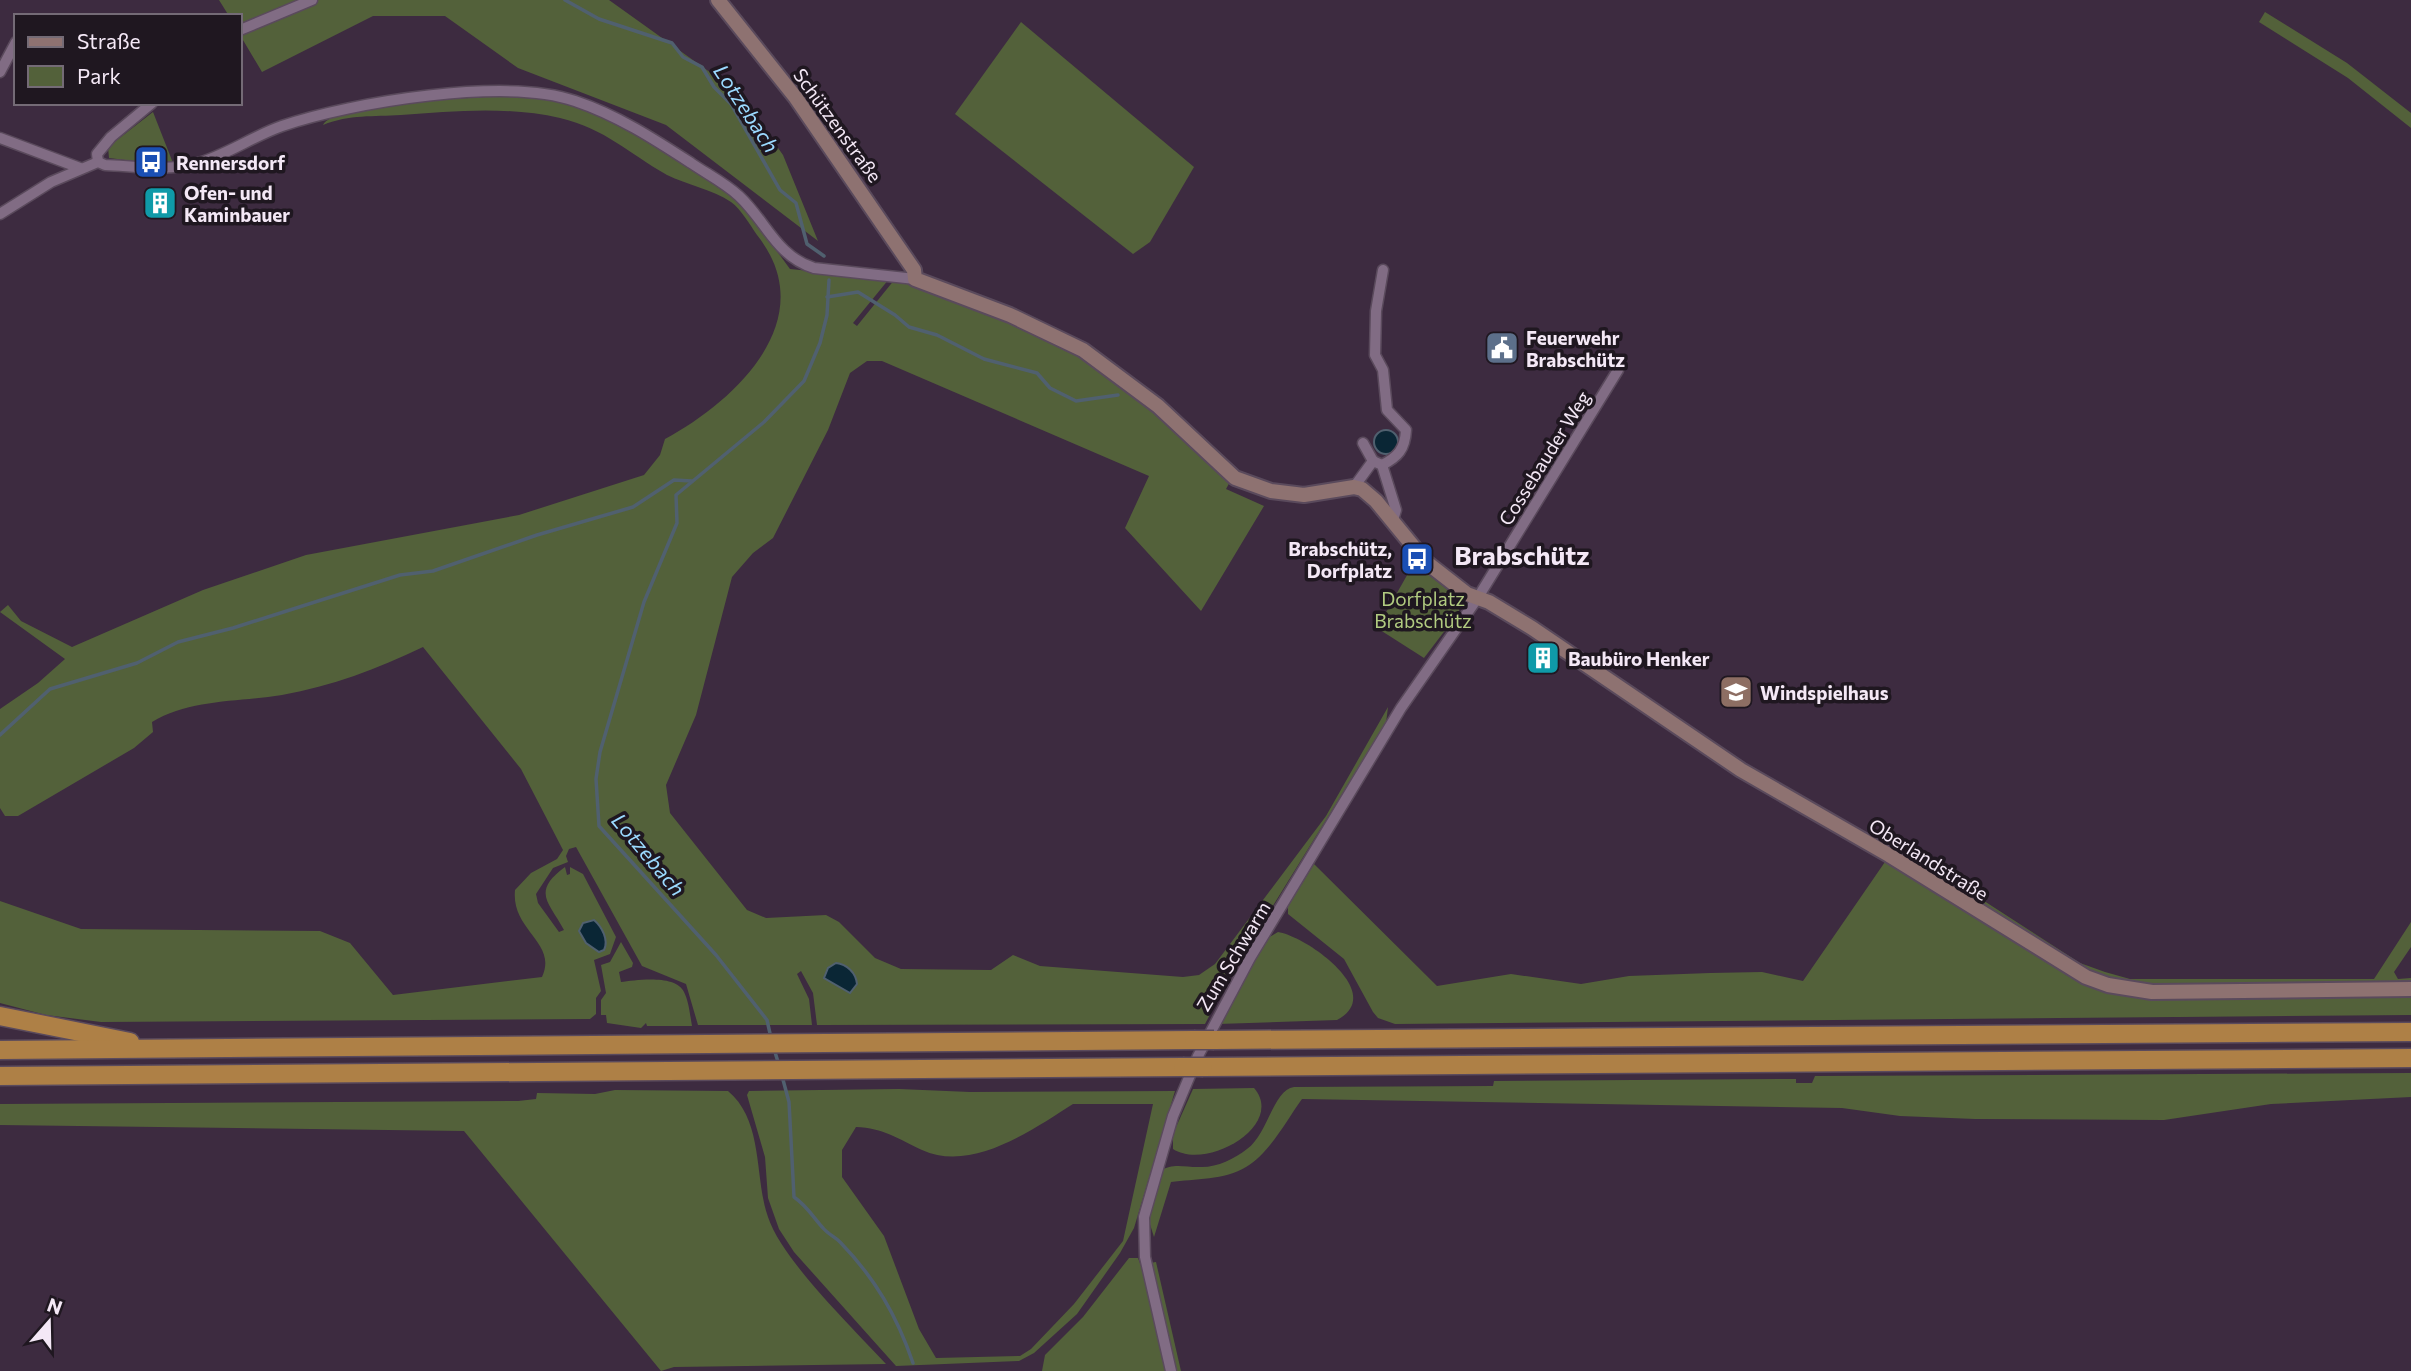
<svg xmlns="http://www.w3.org/2000/svg" width="2411" height="1371" viewBox="0 0 2411 1371" font-family="Commissioner,sans-serif">
  <rect width="100%" height="100%" fill="#3d2b40"/>
  <g fill="#53613a" fill-rule="evenodd">
    <polygon points="219,0 609,0 739,93 783,155 818,241 666,125 518,68 445,16 373,16 262,72 240,35 240,16 229,16"/>
    <polygon points="2265,12 2347,63 2411,113 2411,128 2348,78 2259,22"/>
    <polygon points="1021,22 1194,167 1150,242 1133,254 955,114"/>
    <path d="M 502,96 L 560,101 L 619,122 L 728,192 L 749,213 L 790,269 L 889,279 L 853,323 L 857,326 L 895,279 L 965,302 L 1082,354 L 1137,394 L 1231,480 L 1226,489 L 1264,506 L 1201,611 L 1125,528 L 1149,476 L 882,361 L 867,361 L 850,373 L 828,430 L 773,538 L 753,553 L 732,577 L 696,715 L 666,785 L 670,813 L 747,910 L 766,918 L 826,915 L 839,922 L 875,958 L 901,969 L 991,970 L 1013,955 L 1040,966 L 1183,977 L 1199,975 L 1215,964 L 1326,816 L 1388,707 L 1386,723 L 1235,967 L 1205,1024 L 817,1025 L 813,993 L 801,971 L 797,974 L 809,999 L 812,1025 L 698,1025 L 686,984 L 642,966 L 576,847 L 569,849 L 566,856 L 568,862 L 553,868 L 536,894 L 538,903 L 559,932 L 564,930 C 549,902 531,892 565,867 L 567,875 L 570,874 L 570,867 L 583,874 L 616,937 L 610,954 L 594,960 L 601,991 L 596,998 L 596,1014 L 590,1019 L 101,1022 L 46,1015 L 0,1003 L 0,901 L 81,929 L 320,931 L 350,943 L 393,995 L 542,977 C 558,942 511,931 515,890 L 531,873 L 557,859 L 563,850 L 521,769 L 423,647 C 377,669 332,686 282,695 C 239,702 190,699 152,722 L 153,732 L 134,748 L 18,816 L 5,816 L 0,808 L 0,709 L 38,683 L 65,659 L 0,612 L 8,605 L 21,621 L 72,647 L 203,590 L 306,555 L 519,515 L 644,475 L 660,455 L 665,439 C 737,400 823,318 757,235 C 750,225 741,209 731,202 C 712,189 687,185 667,175 C 628,153 606,129 560,118 C 508,106 453,111 401,115 C 373,117 350,114 323,125 C 334,103 472,98 502,96 Z"/>
    <polygon points="153,112 173,163 153,162 153,156 142,156 141,162 109,158 108,147"/>
    <polygon points="1414,563 1459,599 1459,612 1424,658 1377,628"/>
    <polygon points="1896,844 2080,963 2105,972 2130,979 2374,979 2411,922 2411,947 2394,972 2398,979 2411,978 2411,984 2146,987 2101,978 1891,852"/>
    <polygon points="1887,859 2083,983 2411,994 2411,1015 1395,1024 1378,1018 1373,1012 1344,959 1288,914 1288,906 1314,864 1437,986 1511,974 1581,984 1629,976 1710,973 1762,972 1803,981"/>
    <path d="M 1278,932 C 1308,937 1387,994 1337,1020 L 1218,1024 L 1268,938 Z"/>
    <path d="M 621,942 L 633,963 L 632,967 L 619,972 L 621,982 C 636,980 676,974 684,992 C 689,1002 690,1015 692,1026 L 647,1026 L 646,1023 L 641,1028 L 607,1023 L 606,1015 L 601,1015 L 601,1000 L 606,993 L 601,965 L 610,962 Z"/>
    <path d="M 2411,1073 L 2411,1097 L 2271,1104 L 2164,1120 L 1975,1119 L 1900,1116 L 1842,1108 L 1302,1099 C 1286,1121 1269,1154 1246,1167 C 1225,1180 1194,1179 1171,1182 L 1154,1237 L 1148,1218 L 1160,1171 C 1174,1162 1186,1168 1202,1167 C 1218,1167 1234,1159 1247,1149 C 1268,1134 1273,1090 1294,1087 L 1493,1086 L 1494,1081 L 1796,1079 L 1796,1083 L 1812,1083 L 1815,1076 Z"/>
    <path d="M 1254,1088 C 1286,1125 1207,1171 1173,1149 L 1173,1134 L 1193,1089 Z"/>
    <path d="M 899,1089 L 970,1092 L 1175,1091 L 1134,1228 L 1120,1253 L 1077,1314 L 1034,1353 L 1019,1361 L 896,1366 L 794,1252 L 779,1229 L 768,1198 L 765,1157 L 747,1095 L 749,1091 ZM 1073,1104 L 1153,1104 L 1123,1241 L 1074,1304 L 1031,1349 L 1020,1356 L 936,1358 L 919,1329 L 884,1236 L 842,1177 L 842,1150 L 856,1127 C 883,1128 899,1139 922,1150 C 972,1173 1032,1130 1073,1104 Z"/>
    <path d="M 615,1090 L 728,1091 C 764,1121 754,1177 768,1217 C 782,1260 853,1328 886,1364 L 674,1367 L 661,1371 L 464,1131 L 0,1125 L 0,1104 L 518,1101 L 536,1099 L 537,1093 L 595,1094 Z"/>
    <polygon points="1129,1258 1138,1258 1141,1266 1167,1371 1042,1371 1045,1355 1083,1317"/>
    <polygon points="1156,1262 1181,1371 1176,1371 1150,1263"/>
  </g>
  <g fill="#0a2635" stroke="#50606f" stroke-width="2">
    <circle cx="1386" cy="442" r="12"/>
    <path d="M 594,920 C 602,927 609,940 604,950 L 599,952 L 586,943 L 579,931 L 583,923 Z"/>
    <path d="M 836,963 C 847,964 856,973 857,984 L 850,993 L 824,978 L 828,968 Z"/>
  </g>
  <g fill="none" stroke-linecap="round" stroke-linejoin="round">
    <g stroke="#50606f" stroke-width="3.5">
      <polyline points="565,0 599,19 672,43 683,57 702,67 714,87 731,104 780,190 796,203 807,244 824,256"/>
      <polyline points="827,297 858,292 895,315 909,327 937,335 984,359 1037,373 1050,388 1076,401 1118,395"/>
      <polyline points="0,735 50,689 137,663 178,642 233,628 400,575 433,571 537,535 633,507 674,480 692,481"/>
      <polyline points="771,1038 767,1020 716,955 599,826 596,779 600,752 644,602 677,523 676,495 764,422 804,381 820,343 827,315 829,280"/>
      <polyline points="774,1049 779,1065"/>
      <path d="M 782,1076 L 789,1102 L 794,1197 C 807,1206 813,1217 823,1228 C 828,1234 835,1237 840,1242 C 875,1278 897,1316 913,1363"/>
    </g>
    <defs>
      <g id="street">
        <polyline points="240,30 312,0"/>
        <polyline points="0,72 16,42"/>
        <polyline points="0,138 80,168"/>
        <polyline points="98,162 97,154 111,137 152,103"/>
        <path d="M 0,214 L 51,182 L 98,162 L 105,165 C 134,166 167,171 195,164 C 225,156 253,136 282,126 C 352,102 506,77 575,101 C 617,115 654,139 691,163 C 707,174 725,183 739,196 C 766,221 776,256 814,268 L 915,279"/>
        <polyline points="1363,443 1373,461"/>
        <path d="M 1382,465 C 1398,457 1405,449 1406,430 L 1387,410 L 1383,370 L 1375,355 L 1376,311 L 1383,270"/>
        <polyline points="1354,487 1373,461 1382,465 1396,510 1393,520"/>
        <polyline points="1171,1371 1145,1257 1144,1217 1173,1116 1198,1056 1250,958 1401,708 1477,599 1618,370"/>
      </g>
      <polyline id="secondary" points="718,0 796,98 914,270 915,279 1010,315 1083,350 1158,406 1235,478 1271,491 1304,495 1354,487 1362,489 1376,501 1426,562 1467,594 1489,602 1532,628 1741,770 1889,855 2086,977 2108,985 2152,992 2411,989"/>
      <g id="highway">
        <polyline points="0,1016 130,1042"/>
        <polyline points="1214,1040 2411,1032"/>
        <polyline points="0,1050 1194,1040"/>
        <polyline points="1203,1067 2411,1058"/>
        <polyline points="0,1076 1183,1067"/>
      </g>
    </defs>
    <use href="#street" stroke="#5a4a5c" stroke-width="13"/>
    <use href="#secondary" stroke="#5a4a5c" stroke-width="18"/>
    <use href="#highway" stroke="#5a4a5c" stroke-width="21"/>
    <use href="#street" stroke="#816c84" stroke-width="10"/>
    <use href="#secondary" stroke="#8e7271" stroke-width="14"/>
    <use href="#highway" stroke="#ae8046" stroke-width="18"/>
    <defs>
      <g id="highway-bridge">
        <polyline points="1194,1040 1214,1040"/>
        <polyline points="1183,1067 1203,1067"/>
      </g>
    </defs>
    <use href="#highway-bridge" stroke="#5a4a5c" stroke-width="21" stroke-linecap="butt"/>
    <use href="#highway-bridge" stroke="#ae8046" stroke-width="18"/>
  </g>
  <defs>
    <symbol id="bus-square" viewBox="-11 -11 22 22"><rect x="-9" y="-9" width="18" height="18" rx="4" fill="#1a4fb4" stroke="#1f1720"/><path d="M-5-6H5V4H4V6H2V4H-2V6H-4V4H-5ZM-3.5-4V0h7V-4ZM-3.5 1.2v1.5H-2V1.2ZM2 1.2v1.5H3.5V1.2Z" fill="#fff"/></symbol>
    <symbol id="building-square" viewBox="-11 -11 22 22"><rect x="-9" y="-9" width="18" height="18" rx="4" fill="#0f9aa8" stroke="#1f1720"/><path d="M-4-6H4V6H1V3H-1V6H-4ZM-2.5-4.3h1.7v1.8h-1.7ZM.8-4.3h1.7v1.8H.8ZM-2.5-1h1.7V.8h-1.7ZM.8-1h1.7V.8H.8Z" fill="#fff"/></symbol>
    <symbol id="civic-square" viewBox="-11 -11 22 22"><rect x="-9" y="-9" width="18" height="18" rx="4" fill="#5c6f8a" stroke="#1f1720"/><path d="M-.6-6.5H3V-4.5H.6V-3L4-1V1h2V6H-6V1h2V-1L-.6-3ZM-1.2 2.5V6h2.4V2.5Z" fill="#fff"/></symbol>
    <symbol id="school-square" viewBox="-11 -11 22 22"><rect x="-9" y="-9" width="18" height="18" rx="4" fill="#8d6e63" stroke="#1f1720"/><path d="M0-5L7-2L0 1L-7-2ZM-4 1L0 2.5L4 1V4Q0 6-4 4Z" fill="#fff"/></symbol>
  </defs>
  <g fill-rule="evenodd">
    <use href="#bus-square" x="132" y="143" width="38" height="38"/>
    <use href="#building-square" x="141" y="184" width="38" height="38"/>
    <use href="#civic-square" x="1483" y="329" width="38" height="38"/>
    <use href="#bus-square" x="1398" y="540" width="38" height="38"/>
    <use href="#building-square" x="1524" y="639" width="38" height="38"/>
    <use href="#school-square" x="1717" y="673" width="38" height="38"/>
  </g>
  <g text-anchor="middle" dominant-baseline="central" stroke-width="7" stroke-linejoin="round" paint-order="stroke">
    <g font-size="19" fill="#f4e8f6" stroke="#1f1720">
      <text transform="translate(838 125) rotate(54)">Schützenstraße</text>
      <text transform="translate(1544 458) rotate(-58)">Cossebauder Weg</text>
      <text transform="translate(1929 859) rotate(32)">Oberlandstraße</text>
      <text transform="translate(1233 956) rotate(-59)">Zum Schwarm</text>
    </g>
    <g font-size="19" font-weight="bold" fill="#f4e8f6" stroke="#1f1720" text-anchor="start">
      <text x="176" y="162">Rennersdorf</text>
      <text x="184" y="192">Ofen- und<tspan x="184" dy="22">Kaminbauer</tspan></text>
      <text x="1526" y="337">Feuerwehr<tspan x="1526" dy="22">Brabschütz</tspan></text>
      <text x="1392" y="548" text-anchor="end">Brabschütz,<tspan x="1392" dy="22">Dorfplatz</tspan></text>
      <text x="1568" y="658">Baubüro Henker</text>
      <text x="1760" y="692">Windspielhaus</text>
    </g>
    <g font-size="19" fill="#b1cb80" stroke="#1f1720">
      <text x="1423" y="598">Dorfplatz<tspan x="1423" dy="22">Brabschütz</tspan></text>
    </g>
    <g font-size="21" font-style="italic" fill="#9bdaff" stroke="#1f1720">
      <text transform="translate(747 108) rotate(57)">Lotzebach</text>
      <text transform="translate(649 854) rotate(50)">Lotzebach</text>
    </g>
    <g font-size="26" font-weight="bold" fill="#f4e8f6" stroke="#1f1720">
      <text x="1522" y="554">Brabschütz</text>
    </g>
  </g>
  <rect x="14" y="14" width="228" height="91" fill="#1f1720" stroke="#746b76" stroke-width="2"/>
  <rect x="28" y="37" width="35" height="10" fill="#8e7271" stroke="#746b76" stroke-width="2"/>
  <text x="77" y="49" font-size="21" fill="#f4e8f6">Straße</text>
  <rect x="28" y="66" width="35" height="21" fill="#53613a" stroke="#746b76" stroke-width="2"/>
  <text x="77" y="84" font-size="21" fill="#f4e8f6">Park</text>
  <g transform="translate(49 1322) rotate(20)" stroke="#1f1720" stroke-width="5" paint-order="stroke">
  <path d="M0-5L12 26L0 18L-12 26Z" fill="#f4e8f6"/>
  <text y="-10" font-size="19" font-weight="bold" text-anchor="middle" fill="#f4e8f6">N</text>
  </g>
</svg>
